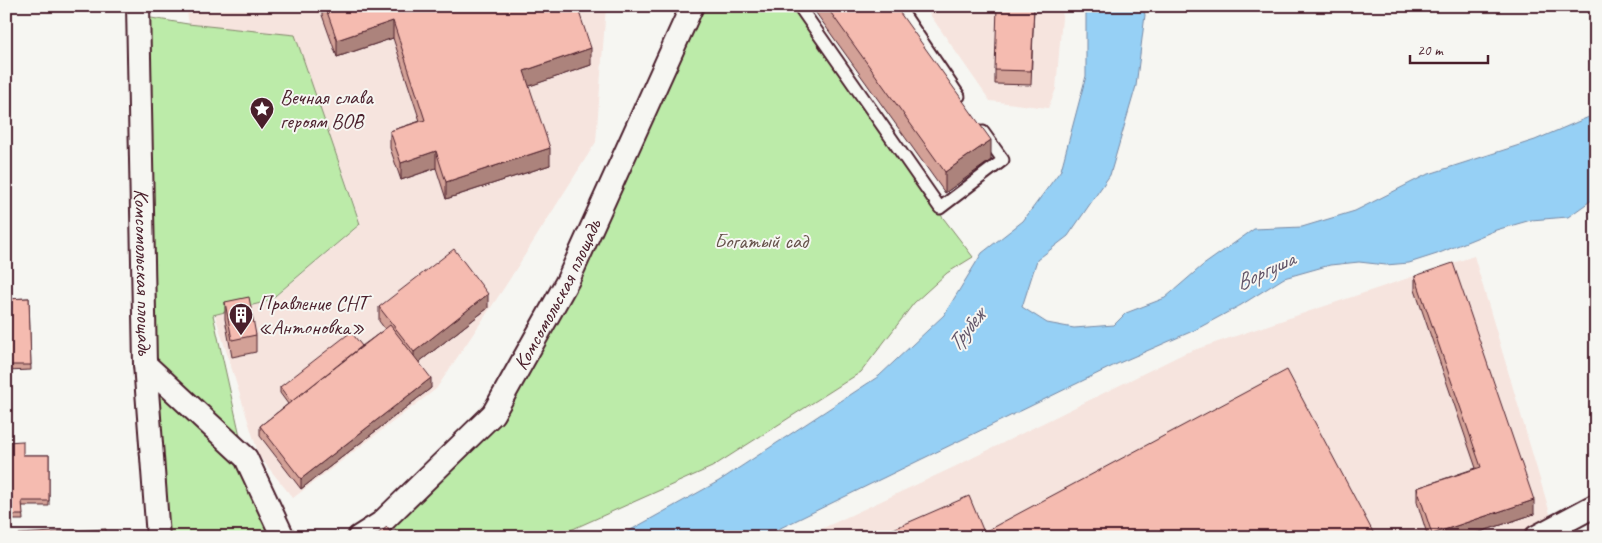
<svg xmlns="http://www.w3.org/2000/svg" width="1602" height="543" viewBox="0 0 1602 543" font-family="Caveat,sans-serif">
  <rect width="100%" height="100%" fill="#f6f6f2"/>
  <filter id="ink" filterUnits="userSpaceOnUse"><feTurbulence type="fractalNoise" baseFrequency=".02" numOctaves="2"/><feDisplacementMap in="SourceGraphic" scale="10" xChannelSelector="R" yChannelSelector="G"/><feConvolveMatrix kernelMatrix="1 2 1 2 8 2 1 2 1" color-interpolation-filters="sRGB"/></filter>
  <g filter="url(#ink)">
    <g fill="#f6e4de">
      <polygon points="186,6 606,6 596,142 504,288 436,389 293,498 259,456 215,315 269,302 361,224 295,35 189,24"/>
      <polygon points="924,6 1063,6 1056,89 1048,108 990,101"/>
      <polygon points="1474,256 1557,537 804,537 954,467 1185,353"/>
    </g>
    <g fill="#bceba9" stroke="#83856a">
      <polygon points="693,6 799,6 934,206 973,257 947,273 914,303 861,372 712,467 555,537 401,537 393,526 493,414"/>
      <polygon points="139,16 188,24 295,35 360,224 269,301 213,315 245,458 283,537 158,537"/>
    </g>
    <polygon fill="#96d0f5" stroke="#7889a4" points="1086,6 1143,6 1145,15 1136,86 1110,175 1068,236 1037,260 1022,307 1047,323 1074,328 1114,325 1126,313 1165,298 1202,266 1254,229 1302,227 1355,211 1426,175 1535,140 1596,114 1596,197 1568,217 1531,220 1496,230 1437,254 1409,263 1386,265 1359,262 1330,265 1284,278 1241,305 1195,330 1119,363 762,537 618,537 719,481 879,376 944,315 982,253 1023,221 1061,170 1086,76"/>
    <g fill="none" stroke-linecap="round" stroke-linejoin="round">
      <defs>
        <g id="lane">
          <polyline points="799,6 940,208 1003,160 983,132"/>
          <polyline points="898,6 959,96"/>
        </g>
        <g id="street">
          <path id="s1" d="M 138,6 L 145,364 L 158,537"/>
          <polyline points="145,364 246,458 283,537"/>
          <path id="s2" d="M 359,537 L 381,523 L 493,414 L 568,280 L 692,6"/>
          <polyline points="1536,537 1596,505"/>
        </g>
      </defs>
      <use href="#lane" stroke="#4a1f2b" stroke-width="15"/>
      <use href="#street" stroke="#4a1f2b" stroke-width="26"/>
      <use href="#lane" stroke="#f6f6f2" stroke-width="11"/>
      <use href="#street" stroke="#f6f6f2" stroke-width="22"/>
    </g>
    <g fill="#d3a197" stroke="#4a1f2b">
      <polygon points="322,6 577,6 591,65 529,86 550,165 446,199 436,168 401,180 390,148 390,131 420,121 393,38 337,57 322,15"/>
      <polygon points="811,6 895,6 991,160 945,193"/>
      <polygon points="1034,6 1031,85 995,84 995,70"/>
      <polygon points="1415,276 1534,514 1465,537 1428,537 1417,502 1417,488 1476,468 1415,290"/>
      <polygon points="29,298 31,370 6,371 6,299"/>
      <polygon points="225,302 256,335 256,352 232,357 225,319"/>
      <polygon points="379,307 488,308 419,362 431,388 301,489 260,436 260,426 288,404 280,393 280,387 362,346 385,329 379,321"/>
      <polygon points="6,442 23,455 49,455 49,506 22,506 23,520 6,520"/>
    </g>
    <g fill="#ac837b" stroke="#4a1f2b">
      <polygon points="393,21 393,38 337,57 337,40"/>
      <polygon points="591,48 591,65 524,88 524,71"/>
      <polygon points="991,140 991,160 945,193 945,172"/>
      <polygon points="550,148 550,165 446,199 446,182"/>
      <polygon points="436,151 436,168 401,180 401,163"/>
      <polygon points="488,294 488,308 414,366 414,352"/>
      <polygon points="431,378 431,388 301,489 301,479"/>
      <polygon points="1534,500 1534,514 1465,537 1432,537 1432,534"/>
    </g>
    <g fill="#f5bbb0" stroke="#4a1f2b">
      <polygon points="325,6 577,6 591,48 524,71 550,148 446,182 436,151 401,163 390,131 425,120 393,21 337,40"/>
      <polygon points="826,6 895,6 991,140 945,172"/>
      <polygon points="997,6 1034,6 1031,71 995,70"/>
      <polygon points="454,249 488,294 414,352 379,307"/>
      <polygon points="1453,263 1534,500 1432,534 1417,488 1481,467 1415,276"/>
      <polygon points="249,297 256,335 232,340 225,302"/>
      <polygon points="29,298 31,365 6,365 6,299"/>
      <polygon points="390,325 431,378 301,479 260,426"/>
      <polygon points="351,332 362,346 291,402 280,387"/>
      <polygon points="1287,370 1374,534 1370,537 989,537 986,531"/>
      <polygon points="23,441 23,455 49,455 49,501 22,501 23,515 6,515 6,442"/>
      <polygon points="969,496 986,537 875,537"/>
      <polygon points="387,527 393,537 373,537"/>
      <polygon points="106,529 106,537 19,537 19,534"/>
    </g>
  </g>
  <defs>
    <symbol id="sight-pin" viewBox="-11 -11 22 30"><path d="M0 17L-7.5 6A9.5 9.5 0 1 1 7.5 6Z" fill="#4a1f2b" stroke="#f6f6f2"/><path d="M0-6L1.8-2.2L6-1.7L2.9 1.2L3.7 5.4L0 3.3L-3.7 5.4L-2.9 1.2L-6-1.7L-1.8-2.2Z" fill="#fff"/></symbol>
    <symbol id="building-pin" viewBox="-11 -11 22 30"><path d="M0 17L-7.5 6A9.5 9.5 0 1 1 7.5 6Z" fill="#4a1f2b" stroke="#f6f6f2"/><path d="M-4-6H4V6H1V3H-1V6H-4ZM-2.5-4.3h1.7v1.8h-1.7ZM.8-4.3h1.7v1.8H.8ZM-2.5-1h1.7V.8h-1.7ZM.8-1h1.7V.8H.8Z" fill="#fff"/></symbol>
  </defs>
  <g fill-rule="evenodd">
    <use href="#sight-pin" x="248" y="95" width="28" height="38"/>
    <use href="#building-pin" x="227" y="301" width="28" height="38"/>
  </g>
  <g text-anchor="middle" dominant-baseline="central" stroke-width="4" stroke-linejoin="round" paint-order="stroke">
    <g font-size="21" fill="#4a1f2b" stroke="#f6f6f2" text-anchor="start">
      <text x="280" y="97">Вечная слава<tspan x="280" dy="24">героям ВОВ</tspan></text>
      <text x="258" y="303">Правление СНТ<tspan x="258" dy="24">«Антоновка»</tspan></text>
    </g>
    <g font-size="21" fill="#66524a" stroke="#f6f6f2">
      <text x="761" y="241">Богатый сад</text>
    </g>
    <g font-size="21" fill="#4a1f2b" stroke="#f6f6f2">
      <text stroke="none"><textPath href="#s1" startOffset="266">Комсомольская площадь</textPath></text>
      <text stroke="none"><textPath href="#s2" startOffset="318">Комсомольская площадь</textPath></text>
    </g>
    <g font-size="22" font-style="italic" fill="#615468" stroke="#f6f6f2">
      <text transform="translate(1265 271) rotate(-25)">Воргуша</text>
      <text transform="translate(966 330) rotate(-52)">Трубеж</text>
    </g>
  </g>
  <rect width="1602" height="543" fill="none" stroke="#f6f6f2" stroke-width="25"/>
  <rect x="12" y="12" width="1577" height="518" fill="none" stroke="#4a1f2b" stroke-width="2" filter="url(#ink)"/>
  <path d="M1410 55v8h78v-8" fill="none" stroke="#4a1f2b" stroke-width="2.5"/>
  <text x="1417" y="55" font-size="15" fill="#4a1f2b" stroke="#f6f6f2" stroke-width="4" paint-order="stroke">20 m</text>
</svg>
